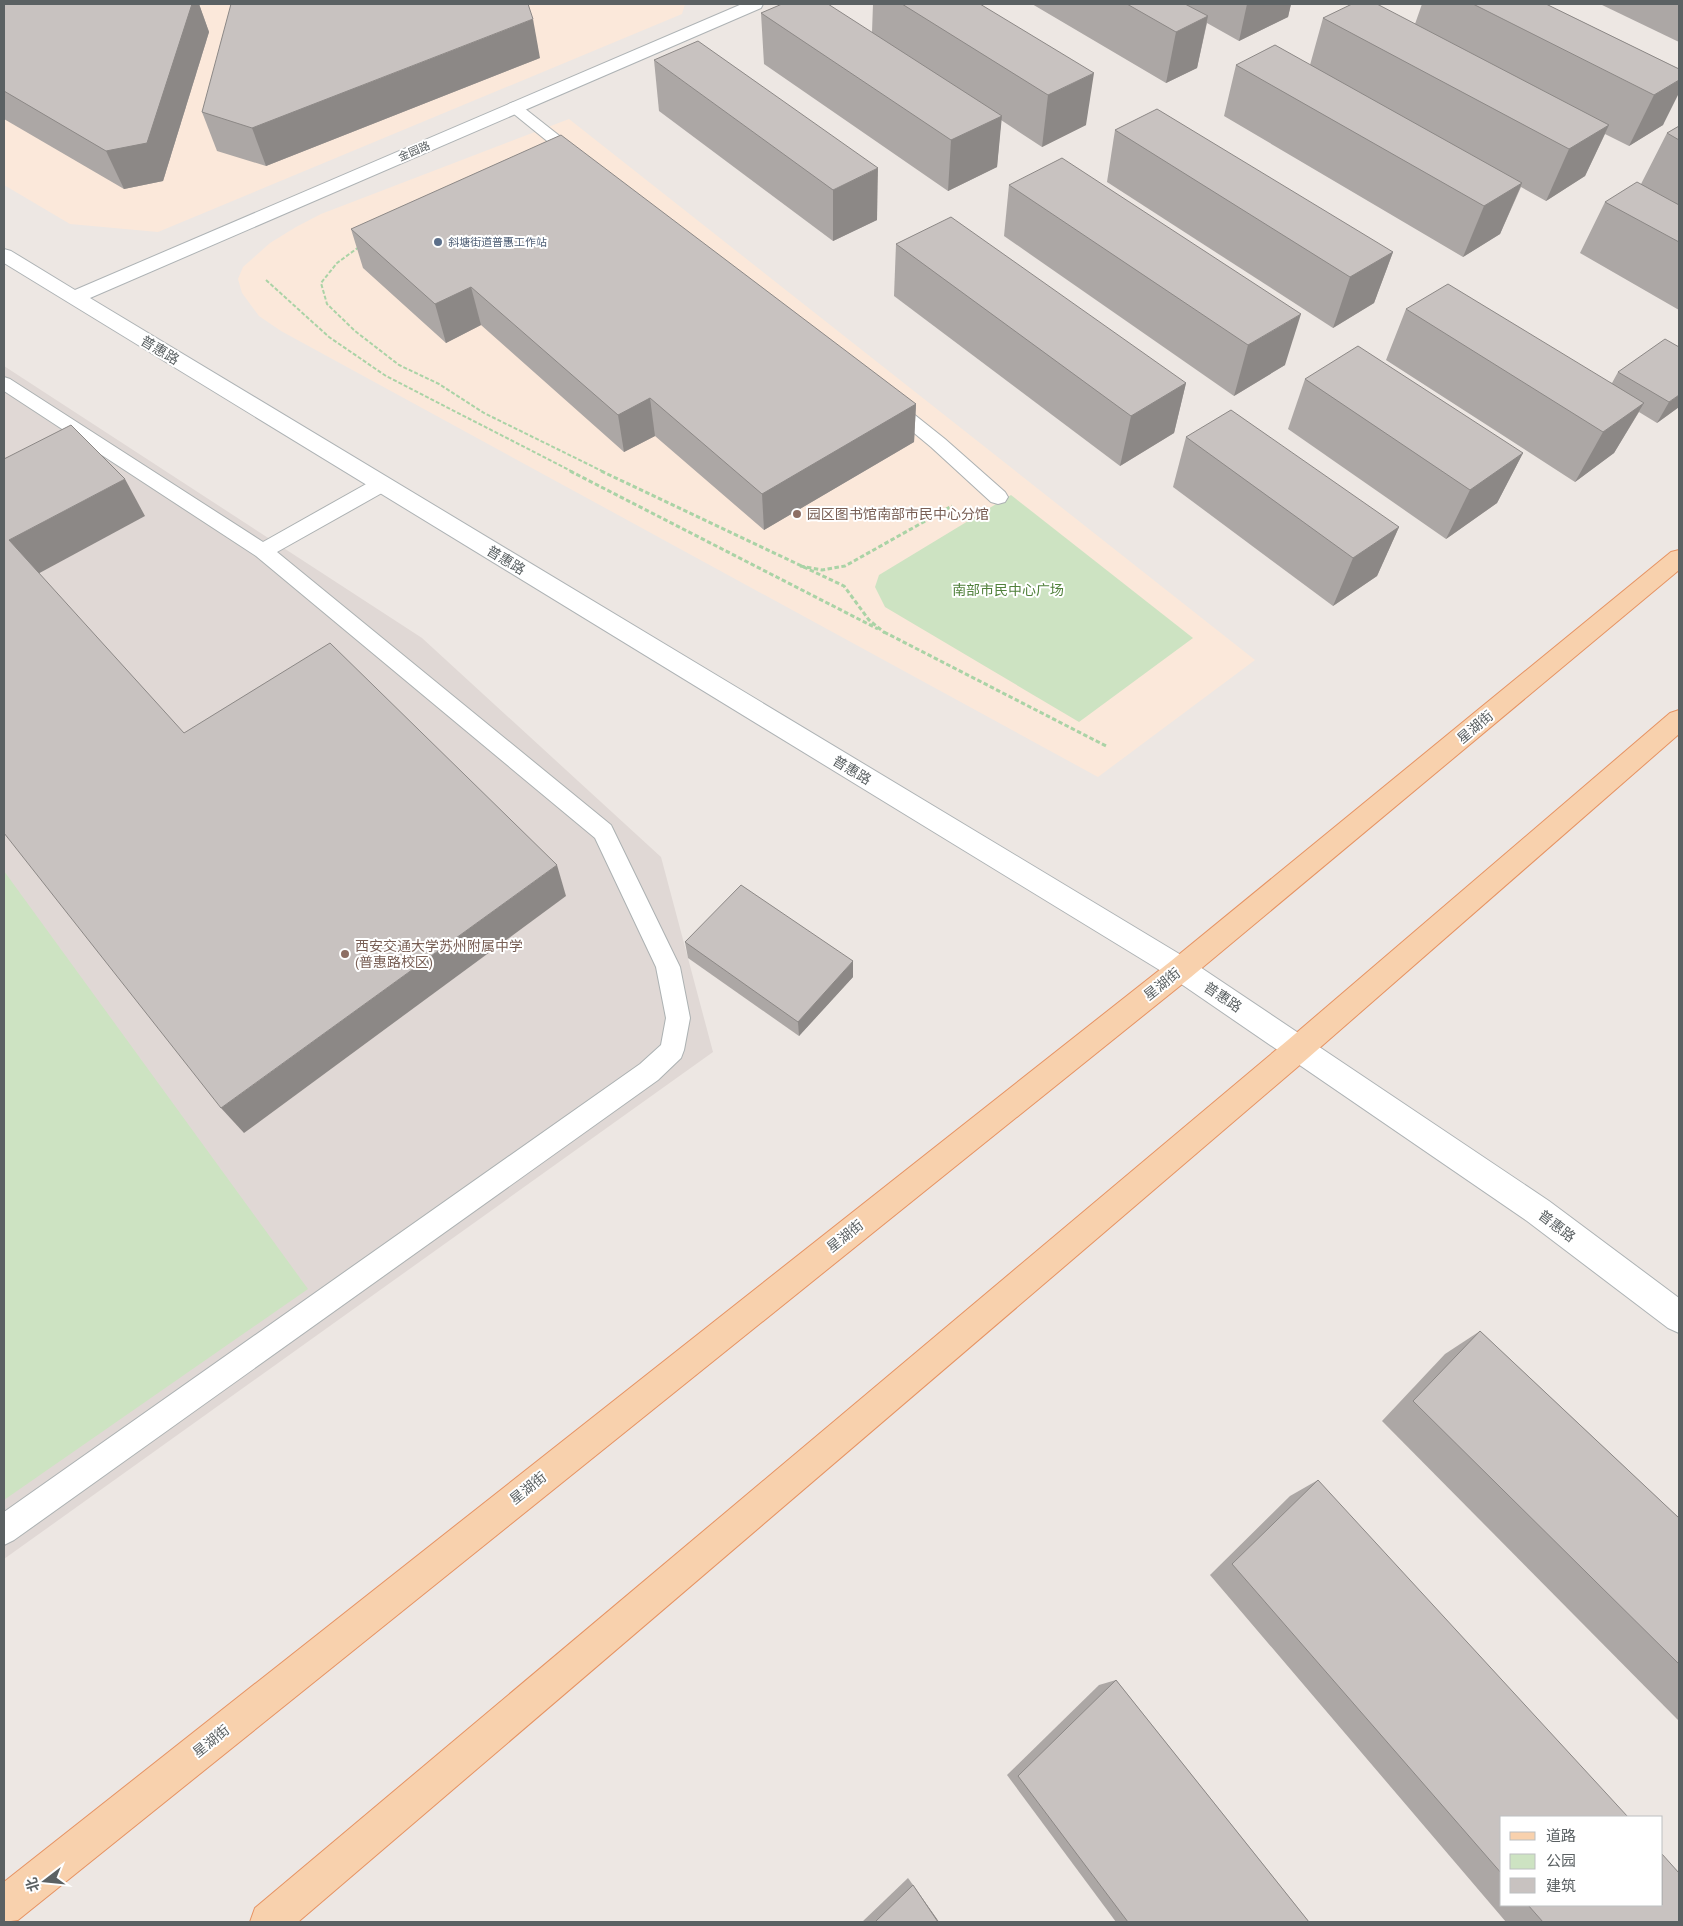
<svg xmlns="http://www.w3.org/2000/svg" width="1683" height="1926" viewBox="0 0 1683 1926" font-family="'PT Sans','Noto Sans SC',sans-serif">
  <rect width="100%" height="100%" fill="#ede7e3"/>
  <g fill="#fbe8da">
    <polygon points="4,4 685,4 682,14 158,232 70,224 4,185"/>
    <polygon points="569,119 1255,660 1098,777 281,331 259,316 242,293 238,279 243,267 270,243 296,227 321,214"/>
  </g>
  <polygon fill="#e0d8d5" points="4,366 422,638 661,857 713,1052 4,1559"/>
  <g fill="#cde3c2">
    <polygon points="1011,495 1193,638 1079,722 885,607 875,587 879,575"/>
    <polygon points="4,871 308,1289 4,1500"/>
  </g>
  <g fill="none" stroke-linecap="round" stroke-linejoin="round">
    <defs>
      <g id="lane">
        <polygon points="514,102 519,104 585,156 587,159 585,162 573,162 509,110 506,107 509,104"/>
        <polygon points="4,377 10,379 263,542 375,479 382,477 389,479 392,484 389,489 277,552 611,825 680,967 690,1018 684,1050 681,1058 658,1080 14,1540 4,1545 4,1512 640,1064 661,1045 666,1018 656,967 595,838 256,556 4,391"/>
        <polygon points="890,398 896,400 945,439 1005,492 1008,497 1005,502 998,504 991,502 931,447 884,408 881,404 884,400"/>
      </g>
      <polygon id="secondary" points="742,4 763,4 761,8 90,298 1191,961 1549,1201 1679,1298 1679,1333 1668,1328 1527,1221 1171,977 4,263 4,249 11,251 75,290"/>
      <g id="primary">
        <polygon points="1679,550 1679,570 1191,977 18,1920 4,1922 4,1882 1171,961 1671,552"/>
        <polygon points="1679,710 1679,734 1308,1058 298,1922 250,1922 255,1908 1288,1040 1670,713"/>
      </g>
    </defs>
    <use href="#lane" stroke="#acb1b2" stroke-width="2"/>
    <use href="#secondary" stroke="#aeb3b5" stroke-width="2"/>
    <use href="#primary" stroke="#e69363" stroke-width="2"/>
    <g stroke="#aad3a6" stroke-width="2" stroke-dasharray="4 2" stroke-linecap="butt">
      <polyline points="359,247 337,263 321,283 327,304 355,331 399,365 439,384 484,413 604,472"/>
      <polyline points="266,280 329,337 386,376 573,472"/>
    </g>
    <g stroke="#aad3a6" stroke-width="3" stroke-dasharray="4.5 2.5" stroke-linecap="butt">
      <polyline points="570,471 878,629"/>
      <polyline points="601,471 844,586 869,620 885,633"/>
      <polyline points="800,566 822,570 845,566 952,506"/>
      <polyline points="884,632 1108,747"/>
    </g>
    <use href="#lane" fill="#fff" fill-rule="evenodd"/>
    <use href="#secondary" fill="#fff" fill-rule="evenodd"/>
    <use href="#primary" fill="#f8d1ad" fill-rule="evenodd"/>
  </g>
  <g fill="#aca7a5">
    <polygon points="4,4 199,4 209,32 163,181 124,189 4,119"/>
    <polygon points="873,4 980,4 1086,125 1042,147 1001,120 997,167 948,191 764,64 761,13 872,32"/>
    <polygon points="1032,4 1291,4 1288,17 1239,41 1207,23 1197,68 1166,83"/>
    <polygon points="1422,4 1546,4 1679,69 1663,125 1629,146 1605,134 1585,176 1546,201 1521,187 1500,234 1463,257 1224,116 1236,65 1310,65 1323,18 1415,24"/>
    <polygon points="1600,4 1679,4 1679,42"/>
    <polygon points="540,58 266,166 217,151 202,112"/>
    <polygon points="654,60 877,220 833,241 659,111"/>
    <polygon points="1679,126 1679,310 1580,253 1605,202 1641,184 1667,133"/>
    <polygon points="1115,130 1393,252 1374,303 1333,328 1107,182"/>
    <polygon points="1009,185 1285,365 1234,396 1004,236"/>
    <polygon points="351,229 916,404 914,442 764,530 655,436 624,452 481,325 446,343 363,268"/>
    <polygon points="896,244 1186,383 1174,433 1120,466 894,296"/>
    <polygon points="1406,309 1612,383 1618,372 1679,407 1657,423 1639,412 1614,453 1575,482 1386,360"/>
    <polygon points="1305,379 1523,453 1497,503 1446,539 1288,429"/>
    <polygon points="1186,437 1399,527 1377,576 1333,606 1173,487"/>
    <polygon points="685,942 853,977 799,1036 688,958"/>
    <polygon points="1480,1331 1679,1518 1679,1721 1382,1421 1445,1354"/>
    <polygon points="1318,1480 1502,1817 1502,1905 1662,1905 1679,1922 1506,1922 1210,1575 1290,1496"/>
    <polygon points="1116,1680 1309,1922 1116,1922 1007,1775 1099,1685"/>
    <polygon points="908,1878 939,1922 862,1922"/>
  </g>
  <g fill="#8c8886">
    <polygon points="192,4 199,4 209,32 163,181 124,189 106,151"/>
    <polygon points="1247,4 1291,4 1288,17 1239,41"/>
    <polygon points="1208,16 1197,68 1166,83 1176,32"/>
    <polygon points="533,19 540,58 266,166 252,128"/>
    <polygon points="1094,73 1086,125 1042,147 1048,95"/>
    <polygon points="1679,80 1679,93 1663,125 1629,146 1654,95"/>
    <polygon points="1002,116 997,167 948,191 951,140"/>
    <polygon points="1609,125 1585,176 1546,201 1569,149"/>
    <polygon points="878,168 877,220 833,241 833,190"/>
    <polygon points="1522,183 1500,234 1463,257 1484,206"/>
    <polygon points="1393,252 1374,303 1333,328 1350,277"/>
    <polygon points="471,287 481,325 446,343 435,304"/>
    <polygon points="1301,314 1285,365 1234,396 1248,345"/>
    <polygon points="1186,383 1174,433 1120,466 1131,416"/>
    <polygon points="1679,395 1679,407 1657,423 1669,402"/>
    <polygon points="650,398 655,436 624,452 618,415"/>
    <polygon points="1644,403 1614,453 1575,482 1603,432"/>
    <polygon points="916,404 914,442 764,530 762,494"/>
    <polygon points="1523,453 1497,503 1446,539 1470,490"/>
    <polygon points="125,479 145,516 34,576 9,540"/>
    <polygon points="1399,527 1377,576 1333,606 1353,558"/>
    <polygon points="557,865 566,896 244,1133 221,1108"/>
    <polygon points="853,961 853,977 799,1036 798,1022"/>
    <polygon points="908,1878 939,1922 938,1922"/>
  </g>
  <g fill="#c8c2c0" stroke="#8c8886">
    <polygon points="4,4 192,4 147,143 106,151 4,91"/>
    <polygon points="231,4 528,4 533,19 252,128 202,112"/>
    <polygon points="782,4 828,4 1002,116 951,140 761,13"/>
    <polygon points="902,4 980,4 1094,73 1048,95"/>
    <polygon points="1127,4 1185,4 1208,16 1176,32"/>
    <polygon points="1352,4 1377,4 1609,125 1569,149 1323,18"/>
    <polygon points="1473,4 1546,4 1679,69 1679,80 1654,95"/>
    <polygon points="698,41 878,168 833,190 654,60"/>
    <polygon points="1275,45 1522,183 1484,206 1236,65"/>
    <polygon points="1157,109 1393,252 1350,277 1115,130"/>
    <polygon points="1679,126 1679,140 1667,133"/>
    <polygon points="561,135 916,404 762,494 650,398 618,415 471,287 435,304 351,229"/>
    <polygon points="1062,158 1301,314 1248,345 1009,185"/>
    <polygon points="1637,182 1679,205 1679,242 1605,202"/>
    <polygon points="951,217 1186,383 1131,416 896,244"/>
    <polygon points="1448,284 1644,403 1603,432 1406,309"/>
    <polygon points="1665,339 1679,347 1679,395 1669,402 1618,372"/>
    <polygon points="1358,346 1523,453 1470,490 1305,379"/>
    <polygon points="1231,410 1399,527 1353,558 1186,437"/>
    <polygon points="71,425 125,479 9,540 184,733 330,643 557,865 221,1108 4,833 4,459"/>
    <polygon points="741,885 853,961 798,1022 685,942"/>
    <polygon points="1480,1331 1679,1518 1679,1664 1413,1401"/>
    <polygon points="1318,1480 1628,1817 1502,1817 1502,1874 1232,1564"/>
    <polygon points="1116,1680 1309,1922 1128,1922 1018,1776"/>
    <polygon points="1662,1854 1679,1873 1679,1922 1543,1922 1528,1905 1662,1905"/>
    <polygon points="913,1885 938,1922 875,1922"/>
  </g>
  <circle fill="#5c6f8a" stroke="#fff" stroke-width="2" cx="438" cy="242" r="5"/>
  <g fill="#8d6e63" stroke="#fff" stroke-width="2">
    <circle cx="797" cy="514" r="5"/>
    <circle cx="345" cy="954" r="5"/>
  </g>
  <g text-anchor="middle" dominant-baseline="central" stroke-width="4" stroke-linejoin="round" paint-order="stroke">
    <g font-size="11" fill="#5b6163" stroke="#fff">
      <text transform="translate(414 151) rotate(-23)">金园路</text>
    </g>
    <g font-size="11" fill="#4e5e75" stroke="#fff" text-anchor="start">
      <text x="448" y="242">斜塘街道普惠工作站</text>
    </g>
    <g font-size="14" fill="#5b6163" stroke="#fff">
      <text transform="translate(160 350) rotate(31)">普惠路</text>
      <text transform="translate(506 560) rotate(31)">普惠路</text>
      <text transform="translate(1475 727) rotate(-40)">星湖街</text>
      <text transform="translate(852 770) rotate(31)">普惠路</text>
      <text transform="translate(1162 984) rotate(-39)">星湖街</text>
      <text transform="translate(1223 997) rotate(34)">普惠路</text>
      <text transform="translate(1557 1226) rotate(37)">普惠路</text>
      <text transform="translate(845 1236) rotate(-39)">星湖街</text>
      <text transform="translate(528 1488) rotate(-39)">星湖街</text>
      <text transform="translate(211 1741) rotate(-39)">星湖街</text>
    </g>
    <g font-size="14" fill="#785e54" stroke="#fff" text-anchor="start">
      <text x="807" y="514">园区图书馆南部市民中心分馆</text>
      <text x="355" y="946">西安交通大学苏州附属中学<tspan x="355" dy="16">(普惠路校区)</tspan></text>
    </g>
    <g font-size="14" fill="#51813c" stroke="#fff">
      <text x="1008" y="590">南部市民中心广场</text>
    </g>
  </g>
  <rect width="1683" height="1926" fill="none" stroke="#5b6163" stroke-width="10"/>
  <rect x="1500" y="1816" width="162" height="90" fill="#ffffff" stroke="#bdc0c1"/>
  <rect x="1510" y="1832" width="25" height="8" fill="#f8d1ad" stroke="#bdc0c1"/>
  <text x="1546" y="1841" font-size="15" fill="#5b6163">道路</text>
  <rect x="1510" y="1854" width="25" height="15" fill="#cde3c2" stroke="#bdc0c1"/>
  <text x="1546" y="1866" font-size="15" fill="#5b6163">公园</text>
  <rect x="1510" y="1878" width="25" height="15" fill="#c8c2c0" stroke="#bdc0c1"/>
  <text x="1546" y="1891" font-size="15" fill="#5b6163">建筑</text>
  <g transform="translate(45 1881) rotate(254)" stroke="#ffffff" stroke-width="4" paint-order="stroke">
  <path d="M0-4L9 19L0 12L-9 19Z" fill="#5b6163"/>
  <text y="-8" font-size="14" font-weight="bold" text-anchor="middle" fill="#5b6163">北</text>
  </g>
</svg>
